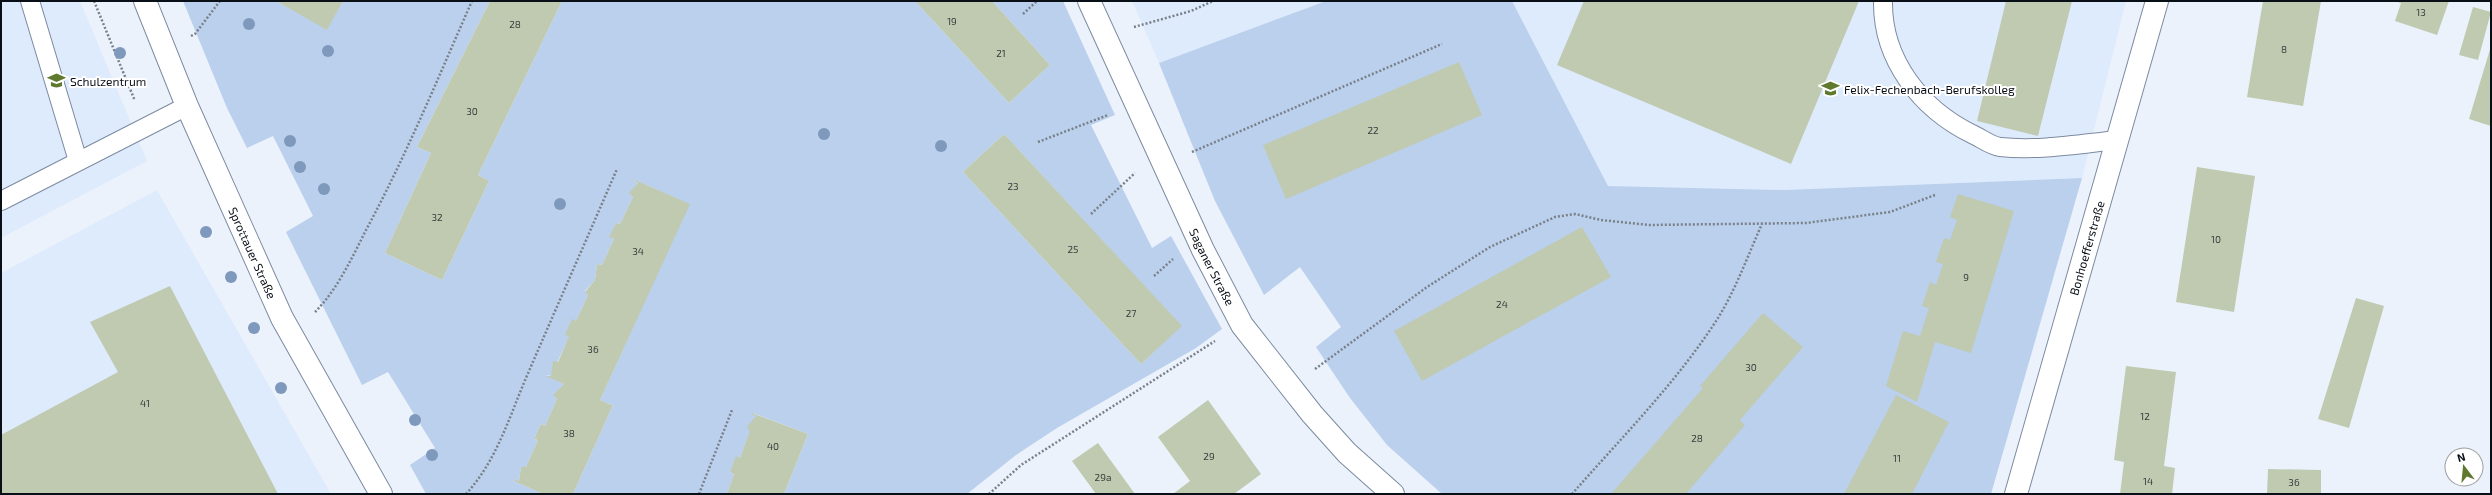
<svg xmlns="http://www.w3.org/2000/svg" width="2492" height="495" viewBox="0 0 2492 495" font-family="'Exo 2',sans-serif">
  <rect width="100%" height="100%" fill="#ebf2fb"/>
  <g fill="#deebfd">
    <polygon points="1,1 80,1 147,161 1,238"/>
    <polygon points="1132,1 1326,1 1159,63"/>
    <polygon points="1512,1 2126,1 2082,178 1785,190 1608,186"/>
    <polygon points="157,190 331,494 1,494 1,273"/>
  </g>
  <g fill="#bad0ed" fill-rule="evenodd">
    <path d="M 183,1 L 276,1 L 327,29 L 343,1 L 490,1 L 417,147 L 431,153 L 385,253 L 442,280 L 489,181 L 478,175 L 562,1 L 915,1 L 1009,103 L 1050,65 L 992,1 L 1063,1 L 1115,115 L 1091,125 L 1152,248 L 1171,236 L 1222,329 L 1196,348 L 1057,428 L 1016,455 L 967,494 L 784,494 L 808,434 L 753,413 L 756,416 L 740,458 L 730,472 L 734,474 L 727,494 L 573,494 L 612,407 L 614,406 L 600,400 L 689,204 L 635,180 L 634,181 L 638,183 L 630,193 L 633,197 L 620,224 L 616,223 L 610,237 L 614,239 L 602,265 L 597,264 L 595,280 L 585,291 L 588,295 L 551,376 L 546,375 L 564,384 L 554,395 L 557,399 L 545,426 L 541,424 L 534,439 L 538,440 L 526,467 L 521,467 L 519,481 L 515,479 L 514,481 L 543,494 L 426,494 L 410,465 L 435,448 L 388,372 L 362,385 L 286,232 L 313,216 L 273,136 L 247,148 L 227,108 ZM 1004,134 L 1181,326 L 1141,364 L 963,172 Z"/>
    <polygon points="1326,1 1512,1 1608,186 1785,190 2082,178 1991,494 1442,494 1387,445 1350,398 1316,347 1341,327 1300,267 1264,295 1215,201 1159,63"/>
  </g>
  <g fill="#bfcab1">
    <polygon points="276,1 343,1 327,30"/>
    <polygon points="490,1 562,1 478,175 489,181 442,280 385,253 431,153 417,147"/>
    <polygon points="915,1 992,1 1050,65 1009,103"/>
    <polygon points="1584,1 1859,1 1791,164 1557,65"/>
    <polygon points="2006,1 2072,1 2038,136 1977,121"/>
    <polygon points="2263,1 2321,1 2303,106 2247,97"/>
    <polygon points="2394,1 2449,1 2437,35 2395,21 2401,3"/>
    <polygon points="2473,7 2491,12 2478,60 2459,55"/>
    <polygon points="2491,46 2491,126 2469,119"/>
    <polygon points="1459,62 1482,115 1286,199 1263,145"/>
    <polygon points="1004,134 1182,326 1141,364 963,172"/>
    <polygon points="2197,167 2255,176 2234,312 2176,302"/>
    <polygon points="635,180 690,204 600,400 614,406 612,407 573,494 543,494 514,481 515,479 519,481 521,467 526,467 538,440 534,439 541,424 545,426 557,399 553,395 564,384 546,376 551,376 553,361 558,362 569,336 565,335 572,319 576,321 588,295 585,292 595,280 597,264 602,265 614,239 609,237 616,223 620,224 633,197 629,193 638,183 634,181"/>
    <polygon points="1958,194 2014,211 1971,353 1935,342 1917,402 1886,386 1903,331 1920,336 1929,308 1922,306 1930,282 1936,285 1943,264 1936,262 1944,238 1950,240 1957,220 1950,217"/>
    <polygon points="1582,227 1611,277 1422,381 1394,331"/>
    <polygon points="170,286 278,494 1,494 1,435 118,372 90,322"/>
    <polygon points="2356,298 2384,306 2349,428 2318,419"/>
    <polygon points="1763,313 1803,347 1740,420 1745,425 1686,494 1611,494 1703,388 1700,386"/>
    <polygon points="2126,366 2176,372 2164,466 2175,468 2172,494 2120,494 2124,462 2114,460"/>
    <polygon points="1896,395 1949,422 1912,494 1844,494"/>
    <polygon points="1208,400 1261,474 1234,494 1173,494 1190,481 1158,437"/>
    <polygon points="752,413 808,434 784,494 727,494 734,474 730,472 736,456 740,458 750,431 747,427 756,416 751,414"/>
    <polygon points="1098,443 1135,494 1096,494 1072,461"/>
    <polygon points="2268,469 2321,470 2321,494 2267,494"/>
  </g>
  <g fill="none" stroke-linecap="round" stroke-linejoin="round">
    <defs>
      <g id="service">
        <polyline points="30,1 78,161"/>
        <path d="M 1883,1 C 1882,60 1921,109 1972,134 C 1981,138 1991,146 2000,147 C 2039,151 2079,144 2118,140"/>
        <polyline points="1,201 187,106"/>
      </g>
      <g id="minor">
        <path id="s1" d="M 145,1 L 187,106 L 282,318 L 381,494"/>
        <path id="s2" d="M 1089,1 L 1203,250 L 1242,325 L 1312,414 L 1347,453 L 1393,494"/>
        <path id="s3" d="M 2016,494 L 2157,1"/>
      </g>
    </defs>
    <use href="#service" stroke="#7c8ba0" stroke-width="20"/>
    <use href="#minor" stroke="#7c8ba0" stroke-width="24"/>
    <g stroke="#7a8088" stroke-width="2.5" stroke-dasharray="2 2" stroke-linecap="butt">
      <polyline points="94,1 135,101"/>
      <polyline points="1023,14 1037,1"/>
      <polyline points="1134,27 1191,11 1213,1"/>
      <polyline points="191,36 195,34 220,1"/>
      <polyline points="1038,142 1108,115"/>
      <polyline points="1192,152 1442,44"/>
      <polyline points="1091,214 1135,173"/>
      <polyline points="1154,276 1173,259"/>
      <path d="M 315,312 C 337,290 352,258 366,230 C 406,156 438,78 472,1"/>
      <polyline points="1315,369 1427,287 1490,247 1555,217 1575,214 1601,220 1649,225 1806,223 1890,212 1935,195"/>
      <path d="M 466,494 C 498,459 510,414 529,371 C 558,304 588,236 617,169"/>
      <polyline points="699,494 732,410"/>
      <polyline points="989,494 1021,465 1215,341"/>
      <path d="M 1572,494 C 1622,437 1677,382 1718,318 C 1736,289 1748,255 1762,224"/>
    </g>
    <use href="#service" stroke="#fff" stroke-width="18"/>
    <use href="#minor" stroke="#fff" stroke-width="22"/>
  </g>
  <g fill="#7e99bc">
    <circle cx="249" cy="24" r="6"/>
    <circle cx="328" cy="51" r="6"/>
    <circle cx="120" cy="53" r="6"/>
    <circle cx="824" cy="134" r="6"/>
    <circle cx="290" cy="141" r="6"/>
    <circle cx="941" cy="146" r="6"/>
    <circle cx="300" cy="167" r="6"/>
    <circle cx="324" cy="189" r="6"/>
    <circle cx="560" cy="204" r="6"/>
    <circle cx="206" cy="232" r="6"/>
    <circle cx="231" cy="277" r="6"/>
    <circle cx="254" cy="328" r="6"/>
    <circle cx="281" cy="388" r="6"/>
    <circle cx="415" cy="420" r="6"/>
    <circle cx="432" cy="455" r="6"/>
  </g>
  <defs>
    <symbol id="school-bare" viewBox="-9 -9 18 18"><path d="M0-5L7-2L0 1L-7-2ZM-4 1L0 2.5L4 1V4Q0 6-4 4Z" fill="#5f7a2e" stroke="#fff" stroke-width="2.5" paint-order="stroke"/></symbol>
    <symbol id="university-bare" viewBox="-9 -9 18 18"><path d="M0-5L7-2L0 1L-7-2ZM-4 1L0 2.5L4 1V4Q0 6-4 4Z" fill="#5f7a2e" stroke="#fff" stroke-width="2.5" paint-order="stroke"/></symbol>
  </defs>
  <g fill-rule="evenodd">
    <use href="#school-bare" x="44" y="68" width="25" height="25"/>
    <use href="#university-bare" x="1818" y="76" width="25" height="25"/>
  </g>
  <g text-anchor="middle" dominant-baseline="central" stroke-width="4" stroke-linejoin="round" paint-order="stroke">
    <g font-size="10" fill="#363e3d">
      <text x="2421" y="12">13</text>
      <text x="952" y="21">19</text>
      <text x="515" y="24">28</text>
      <text x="2284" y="49">8</text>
      <text x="1001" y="53">21</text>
      <text x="472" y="111">30</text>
      <text x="1373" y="130">22</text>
      <text x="1013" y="186">23</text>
      <text x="437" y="217">32</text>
      <text x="2216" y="239">10</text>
      <text x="1073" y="249">25</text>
      <text x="638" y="251">34</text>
      <text x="1966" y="277">9</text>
      <text x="1502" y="304">24</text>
      <text x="1131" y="313">27</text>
      <text x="593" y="349">36</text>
      <text x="1751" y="367">30</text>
      <text x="145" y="403">41</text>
      <text x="2145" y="416">12</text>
      <text x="569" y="433">38</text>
      <text x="1697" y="438">28</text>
      <text x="773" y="446">40</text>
      <text x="1209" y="456">29</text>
      <text x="1897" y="458">11</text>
      <text x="1103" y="477">29a</text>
      <text x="2148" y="481">14</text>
      <text x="2294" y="482">36</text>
    </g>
    <g font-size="12" fill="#090f16" stroke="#fff" text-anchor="start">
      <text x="70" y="81">Schulzentrum</text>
      <text x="1844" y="89">Felix-Fechenbach-Berufskolleg</text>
    </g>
    <g font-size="12" fill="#090f16" stroke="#fff">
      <text stroke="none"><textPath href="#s3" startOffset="256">Bonhoefferstraße</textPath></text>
      <text stroke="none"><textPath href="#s1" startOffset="274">Sprottauer Straße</textPath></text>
      <text stroke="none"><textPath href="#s2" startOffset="293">Saganer Straße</textPath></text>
    </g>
  </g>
  <rect width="2492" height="495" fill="none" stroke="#090f16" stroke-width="4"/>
  <g transform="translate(2464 467) rotate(344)"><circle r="19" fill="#ffffff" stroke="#9d9fa2"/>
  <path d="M0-3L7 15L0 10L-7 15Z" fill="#5f7a2e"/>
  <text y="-6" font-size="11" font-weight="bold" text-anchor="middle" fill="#090f16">N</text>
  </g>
</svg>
